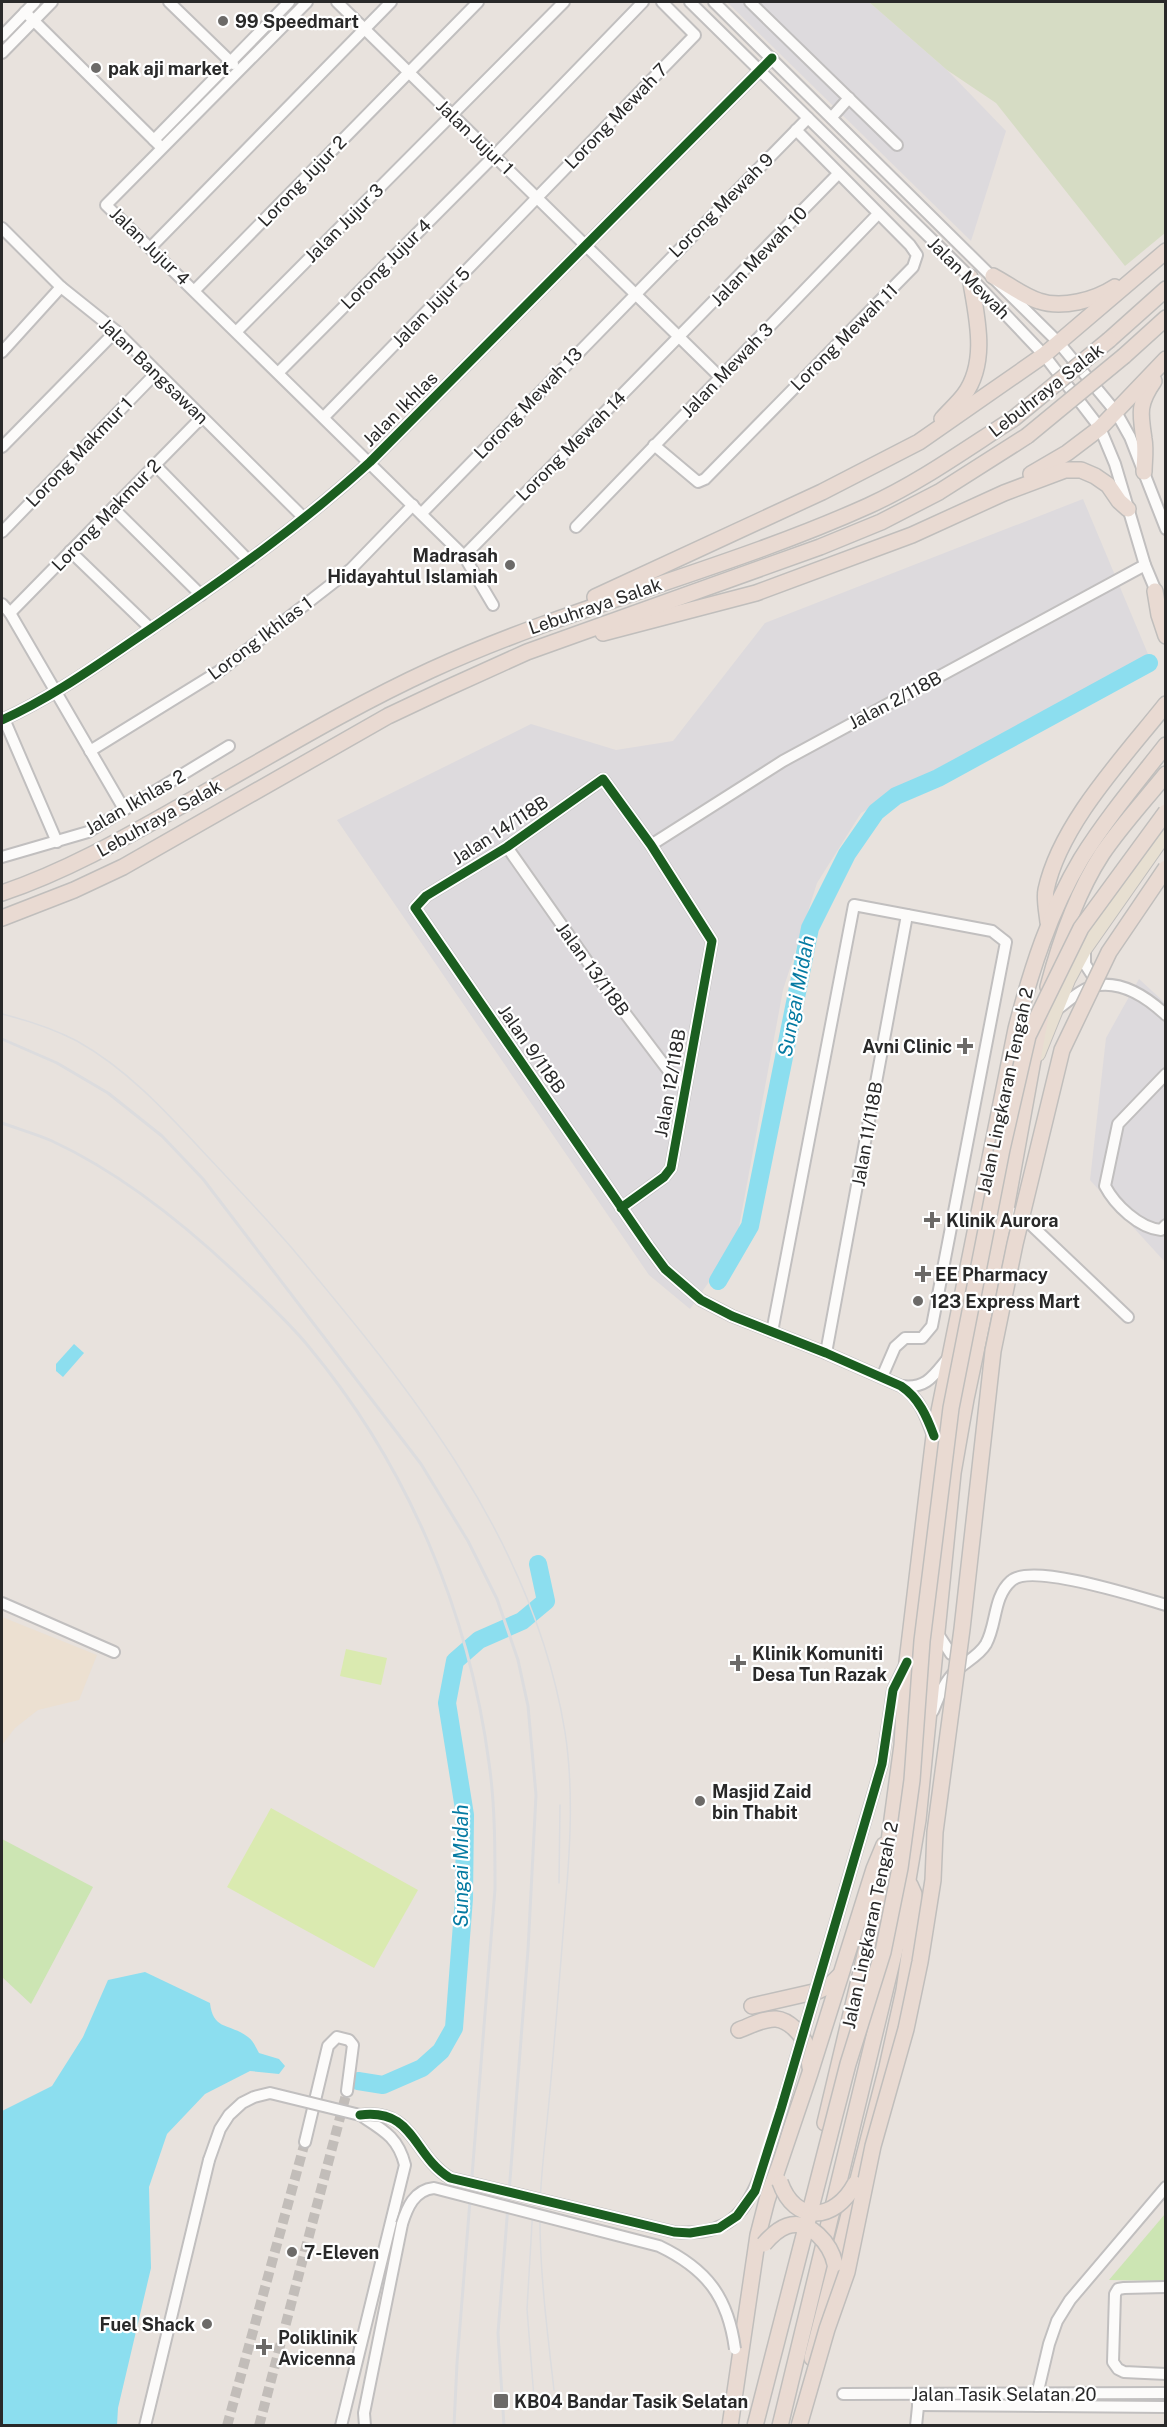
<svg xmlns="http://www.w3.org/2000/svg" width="1167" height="2427" viewBox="0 0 1167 2427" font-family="'Public Sans',sans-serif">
  <rect width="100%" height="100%" fill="#e8e2dd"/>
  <g fill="#dddadd">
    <polygon points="727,2 869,2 947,70 1006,131 971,241"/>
    <polygon points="1083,499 1148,654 861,813 817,883 783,990 736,1243 690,1309 649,1275 337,820 531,724 616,750 673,741 765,623"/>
    <polygon points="1139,979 1165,1003 1165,1262 1090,1180 1106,1038"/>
  </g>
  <polygon fill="#ece0d1" points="2,1617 97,1655 79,1700 38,1710 15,1728 2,1745"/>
  <g fill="#cce5b3">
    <polygon points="2,1839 93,1887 31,2004 2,1977"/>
    <polygon points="1165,2214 1165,2281 1109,2280"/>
  </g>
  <polygon fill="#d6dcc4" points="869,2 1165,2 1165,233 1125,266 996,103 947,70"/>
  <g fill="#daeab0">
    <polygon points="346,1649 387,1658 381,1685 340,1676"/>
    <polygon points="271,1808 418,1890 374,1968 227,1887"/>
  </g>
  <g fill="#8cdeef">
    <polygon points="74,1344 84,1353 63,1377 56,1371 56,1364"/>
    <path d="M 145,1972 L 210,2003 C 213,2031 230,2023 248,2037 C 253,2040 256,2048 259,2053 L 279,2059 L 285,2066 L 279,2074 L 250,2071 L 205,2094 L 167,2134 L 149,2187 L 151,2268 L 118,2408 L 117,2425 L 2,2425 L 2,2111 L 52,2086 L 83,2037 L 108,1980 Z"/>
  </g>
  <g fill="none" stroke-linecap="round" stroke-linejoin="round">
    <g stroke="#8cdeef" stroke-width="18">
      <polyline points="718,1281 750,1226 810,928 847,854 876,812 896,796 938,778 1149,663"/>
      <polyline points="358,2081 383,2085 422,2068 441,2051 454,2028 464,1898 465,1815 447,1703 455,1661 479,1640 522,1621 546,1601 538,1564"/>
    </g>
    <g stroke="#c2bdb9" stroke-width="10" stroke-dasharray="10 5" stroke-linecap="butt">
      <polyline points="227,2426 305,2142"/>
      <polyline points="259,2426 347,2091"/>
    </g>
    <defs>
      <g id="minor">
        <polyline points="169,2 233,64"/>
        <polyline points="307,2 106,205 464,556 493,605"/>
        <polyline points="337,2 721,378"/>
        <polyline points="690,2 970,277 1044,355 1100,428 1115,464 1145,565 1158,596"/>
        <polyline points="714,2 1059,343 1116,412 1130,437 1166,529"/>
        <polyline points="750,2 897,145"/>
        <polyline points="25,12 159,145"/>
        <polyline points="2,36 35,2"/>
        <polyline points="2,53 52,2"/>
        <polyline points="832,117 849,98"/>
        <polyline points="154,140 289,2"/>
        <polyline points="2,228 61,287 116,331 304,518"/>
        <polyline points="151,247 391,2"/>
        <polyline points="195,290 478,2"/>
        <polyline points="237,331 564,2"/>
        <polyline points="2,352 61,287"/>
        <polyline points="279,372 494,156 643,2"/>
        <polyline points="324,417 695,35 662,2"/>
        <polyline points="654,445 698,482 705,479 913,267 917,255 910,245 796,130"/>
        <polyline points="2,447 116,331"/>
        <polyline points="155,465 249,561"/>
        <polyline points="113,508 201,595"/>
        <polyline points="422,513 808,118"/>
        <polyline points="576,527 878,214"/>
        <polyline points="2,532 157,372"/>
        <polyline points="70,551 151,629"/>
        <polyline points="464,556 838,174"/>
        <polyline points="2,604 10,613 124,809"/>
        <polyline points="10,613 202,417"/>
        <polyline points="4,719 57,842"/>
        <path d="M 2,720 C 55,696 101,662 149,630 C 226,578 301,525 370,462 L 772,58"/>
        <polyline points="90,751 221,670 351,569 413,505"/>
        <polyline points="651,845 783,761 1145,565"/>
        <polyline points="507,847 606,988 674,1078 686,1085"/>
        <polyline points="2,857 88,832 229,746"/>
        <polyline points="1085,950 1085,964 1098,984"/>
        <path d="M 1055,1011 C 1067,1002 1084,986 1099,985 C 1124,982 1149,999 1166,1015"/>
        <path d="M 1166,1074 L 1118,1124 L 1105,1186 C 1115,1205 1139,1228 1161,1230 L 1166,1225"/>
        <path d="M 621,1208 L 664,1177 L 671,1168 L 712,941 L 651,845 L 603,779 L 507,847 L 426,896 L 415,908 L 648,1246 L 665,1269 L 701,1300 L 732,1316 L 826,1353 L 901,1386 C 919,1397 926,1416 933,1436"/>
        <polyline points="1006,1209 1026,1220 1128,1317"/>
        <polyline points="772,1332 854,905 992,931 1006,942 932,1326 922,1338 905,1338 895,1347 882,1377"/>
        <polyline points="826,1353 907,915"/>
        <path d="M 902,1386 C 927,1389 934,1375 949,1357"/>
        <polyline points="2,1603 114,1652"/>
        <polyline points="938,1634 951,1654 964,1660"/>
        <path d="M 933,1711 C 939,1696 944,1682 956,1671 C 965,1662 979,1656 986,1644 C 997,1624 993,1597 1011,1581 C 1031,1562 1138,1597 1166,1605"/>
        <polyline points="862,1832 882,1764 893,1690 904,1667"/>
        <polyline points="305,2142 328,2046 337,2037 349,2040 353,2045 347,2091"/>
        <polyline points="1166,2287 1124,2288 1118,2289 1115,2294 1113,2362 1118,2369 1124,2372 1166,2374"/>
        <polyline points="843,2394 1166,2393"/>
        <polyline points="918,2405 1166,2407"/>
        <polyline points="1037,2406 1037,2395 1049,2344 1057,2321 1070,2300 1166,2187"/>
        <polyline points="145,2426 209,2160"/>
        <path d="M 341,2426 L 405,2165 C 398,2137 383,2130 360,2115"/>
        <polyline points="365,2426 364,2413 402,2224"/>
        <polyline points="916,2426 919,2397"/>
      </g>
      <polyline id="major" points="1038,1054 1068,980 1084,950 1166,833"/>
      <g id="highway">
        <path d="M 993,276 C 1008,284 1023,296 1039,301 C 1062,309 1095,300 1115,287"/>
        <polyline points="1109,340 1166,289"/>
        <polyline points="1124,356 1166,318"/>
        <path d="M 942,419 C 949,411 958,403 964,395 C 989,361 976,314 970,277"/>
        <path d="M 1144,472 C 1144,462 1146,450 1144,439 C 1140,413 1138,404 1154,381"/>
        <polyline points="1031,474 1067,453 1100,428 1166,359"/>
        <polyline points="1155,591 1159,615 1166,636"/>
        <polyline points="595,597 822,492 919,442 1044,355 1166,251"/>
        <polyline points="603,633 756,593 912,535 1004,493 1065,470 1081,470 1095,476 1108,485 1119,501 1128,509"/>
        <path d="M 2,893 C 64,872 121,840 179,807 C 262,761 344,710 431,670 C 573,605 726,570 868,506 C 919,483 966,449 1013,419"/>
        <polyline points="2,918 74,890 123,867 388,716 443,690 527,652 820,547 881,522 939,492 1027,436"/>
        <path d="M 1048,922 C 1047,912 1044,899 1046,890 C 1060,824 1124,757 1166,704"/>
        <path d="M 1048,987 C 1060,941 1076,894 1102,854 C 1121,826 1145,800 1166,774"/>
        <polyline points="752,2006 818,1991 829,1986 839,1976"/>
        <path d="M 739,2030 C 750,2026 764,2018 776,2019 C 789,2020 803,2035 807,2047 C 809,2053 809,2061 810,2067"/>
        <path d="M 825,2123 L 885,1871 L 902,1745 L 907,1662 L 934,1436 L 1016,1029 C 1031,970 1050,911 1081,859 C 1106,819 1137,782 1166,745"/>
        <polyline points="812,2358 887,2067 904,1990 915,1915 914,1894 910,1885"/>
        <polyline points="730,2426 758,2235 767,2200 810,2073 874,1869 884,1845"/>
        <polyline points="780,2426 899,1933 918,1820 953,1473 966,1399 1006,1209 1041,1016"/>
      </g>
    </defs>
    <use href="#minor" stroke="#c1bfbf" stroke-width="14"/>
    <use href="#major" stroke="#c0bebc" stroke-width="16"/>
    <use href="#highway" stroke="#c0bebc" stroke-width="18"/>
    <use href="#minor" stroke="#fcfbfa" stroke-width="10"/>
    <use href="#major" stroke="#e7dfd1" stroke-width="14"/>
    <use href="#highway" stroke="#e9dad2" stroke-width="15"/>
    <g stroke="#dcdcde" stroke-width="1.5">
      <path d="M 2,1014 C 26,1020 54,1029 77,1041 C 129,1070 169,1115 209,1158 C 237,1188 265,1217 291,1247 C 412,1391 534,1540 565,1732 C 574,1789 570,1851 565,1909 C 560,1973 555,2037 549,2101 C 546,2136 541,2171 540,2206 C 539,2267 547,2329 554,2390"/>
      <polyline points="559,1883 560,1805"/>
      <polyline points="533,2206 527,2309 534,2398"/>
    </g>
    <g stroke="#dcdcde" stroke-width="3">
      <polyline points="2,1039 57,1063 108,1093 162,1136 203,1179 421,1464 468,1541 497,1599 518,1660 528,1706 536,1795 528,1950 498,2333 504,2426"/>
      <path d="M 2,1123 C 18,1129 36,1134 52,1141 C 121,1173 182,1222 237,1274 C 262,1298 288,1321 309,1347 C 407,1465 469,1611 489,1763 C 495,1804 495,1847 495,1889 L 457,2363 L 454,2426"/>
    </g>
    <defs>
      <g id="minor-bridge">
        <path d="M 209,2160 L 220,2129 L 229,2115 L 242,2103 L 254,2097 L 270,2093 L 360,2115 C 415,2108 412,2155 450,2178 L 674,2232 C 696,2234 720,2232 737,2215 C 763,2190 781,2109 792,2072 C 815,1992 839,1912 862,1832"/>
        <path d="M 402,2224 C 407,2208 414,2190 434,2188 L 659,2246 C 707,2269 728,2297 735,2349"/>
      </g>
      <g id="highway-bridge">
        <polyline points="1013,419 1109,340"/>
        <polyline points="1027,436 1124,356"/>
        <path d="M 780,2182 C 795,2225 835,2221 855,2184"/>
        <path d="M 764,2244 C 770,2237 778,2229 787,2226 C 810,2218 831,2245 835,2264"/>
        <polyline points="755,2426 848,2064 883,1952 900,1868 912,1780 922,1641 951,1408 1002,1149 1028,1036 1081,928 1166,812"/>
        <polyline points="799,2426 827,2329 847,2272 873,2146 906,2029 920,1962 933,1880 935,1832 962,1629 993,1351 1015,1244 1062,1050 1109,952 1166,868"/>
      </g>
    </defs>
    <use href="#minor-bridge" stroke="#c1bfbf" stroke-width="14" stroke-linecap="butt"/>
    <use href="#highway-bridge" stroke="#c0bebc" stroke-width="18" stroke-linecap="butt"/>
    <use href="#minor-bridge" stroke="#fcfbfa" stroke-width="10"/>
    <use href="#highway-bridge" stroke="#e9dad2" stroke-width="15"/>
    <defs>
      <g id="cycleway">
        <path d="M 2,720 C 55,696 101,662 149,630 C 226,578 301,525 370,462 L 772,58"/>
        <path d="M 621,1208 L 664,1177 L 671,1168 L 712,941 L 651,845 L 603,779 L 507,847 L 426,896 L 415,908 L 648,1246 L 665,1269 L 701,1300 L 732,1316 L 826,1353 L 901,1386 C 919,1398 927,1417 934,1436"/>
        <path d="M 360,2115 C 415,2108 412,2155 450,2178 L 674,2232 L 690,2233 L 719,2228 L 737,2216 L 755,2191 L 781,2109 L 882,1764 L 893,1690 L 907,1662"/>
      </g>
    </defs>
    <use href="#cycleway" stroke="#fff" stroke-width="13"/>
    <use href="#cycleway" stroke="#1b5e20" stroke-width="9"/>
  </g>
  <g fill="#6c6a68" stroke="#fff" stroke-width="2">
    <circle cx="223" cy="21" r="6"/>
    <circle cx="96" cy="68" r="6"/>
    <circle cx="510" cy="565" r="6"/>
    <path d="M962 1037h6v6h6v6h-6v6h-6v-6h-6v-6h6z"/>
    <path d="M929 1211h6v6h6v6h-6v6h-6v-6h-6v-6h6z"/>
    <path d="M920 1265h6v6h6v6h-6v6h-6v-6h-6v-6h6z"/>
    <circle cx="918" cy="1301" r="6"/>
    <path d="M735 1654h6v6h6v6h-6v6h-6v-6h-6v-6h6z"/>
    <circle cx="700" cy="1801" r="6"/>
    <circle cx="292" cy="2252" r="6"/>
    <circle cx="207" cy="2324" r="6"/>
    <path d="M261 2338h6v6h6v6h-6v6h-6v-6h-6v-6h6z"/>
    <rect x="493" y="2393" width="16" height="16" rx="3"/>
  </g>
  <g text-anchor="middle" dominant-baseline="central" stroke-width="4.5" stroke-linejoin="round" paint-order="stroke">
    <g font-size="18" font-weight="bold" fill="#292929" stroke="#fff" text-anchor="start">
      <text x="235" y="21">99 Speedmart</text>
      <text x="108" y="68">pak aji market</text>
      <text x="498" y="555" text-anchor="end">Madrasah<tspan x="498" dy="21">Hidayahtul Islamiah</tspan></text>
      <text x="952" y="1046" text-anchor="end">Avni Clinic</text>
      <text x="946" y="1220">Klinik Aurora</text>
      <text x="935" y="1274">EE Pharmacy</text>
      <text x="930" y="1301">123 Express Mart</text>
      <text x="752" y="1653">Klinik Komuniti<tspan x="752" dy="21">Desa Tun Razak</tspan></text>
      <text x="712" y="1791">Masjid Zaid<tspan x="712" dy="21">bin Thabit</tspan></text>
      <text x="304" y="2252">7-Eleven</text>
      <text x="195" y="2324" text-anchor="end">Fuel Shack</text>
      <text x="278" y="2337">Poliklinik<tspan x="278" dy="21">Avicenna</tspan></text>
      <text x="514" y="2401">KB04 Bandar Tasik Selatan</text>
    </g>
    <g font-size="18" fill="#292929" stroke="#fff">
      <text transform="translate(616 116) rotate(-46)">Lorong Mewah 7</text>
      <text transform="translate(475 137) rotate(44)">Jalan Jujur 1</text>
      <text transform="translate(302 181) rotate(-46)">Lorong Jujur 2</text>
      <text transform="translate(721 205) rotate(-45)">Lorong Mewah 9</text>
      <text transform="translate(344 223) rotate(-45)">Jalan Jujur 3</text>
      <text transform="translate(150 246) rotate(44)">Jalan Jujur 4</text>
      <text transform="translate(759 256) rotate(-46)">Jalan Mewah 10</text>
      <text transform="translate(386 264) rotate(-45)">Lorong Jujur 4</text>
      <text transform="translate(969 278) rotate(45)">Jalan Mewah</text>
      <text transform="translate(431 307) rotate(-46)">Jalan Jujur 5</text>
      <text transform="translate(844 337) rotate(-45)">Lorong Mewah 11</text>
      <text transform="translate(727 370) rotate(-46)">Jalan Mewah 3</text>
      <text transform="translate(154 371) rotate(44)">Jalan Bangsawan</text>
      <text transform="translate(1046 390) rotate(-38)">Lebuhraya Salak</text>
      <text transform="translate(528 403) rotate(-46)">Lorong Mewah 13</text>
      <text transform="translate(400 409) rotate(-45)">Jalan Ikhlas</text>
      <text transform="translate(571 446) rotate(-45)">Lorong Mewah 14</text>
      <text transform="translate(79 452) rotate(-46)">Lorong Makmur 1</text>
      <text transform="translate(106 515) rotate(-46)">Lorong Makmur 2</text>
      <text transform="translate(595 606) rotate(-19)">Lebuhraya Salak</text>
      <text transform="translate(260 638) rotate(-37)">Lorong Ikhlas 1</text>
      <text transform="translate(895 700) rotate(-28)">Jalan 2/118B</text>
      <text transform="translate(135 802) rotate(-30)">Jalan Ikhlas 2</text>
      <text transform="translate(159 818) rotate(-29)">Lebuhraya Salak</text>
      <text transform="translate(500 830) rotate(-33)">Jalan 14/118B</text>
      <text transform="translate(593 969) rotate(54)">Jalan 13/118B</text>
      <text transform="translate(532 1049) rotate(55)">Jalan 9/118B</text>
      <text transform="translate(670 1083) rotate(-80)">Jalan 12/118B</text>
      <text transform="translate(1005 1091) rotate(-78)">Jalan Lingkaran Tengah 2</text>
      <text transform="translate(867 1134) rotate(-80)">Jalan 11/118B</text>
      <text transform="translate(870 1925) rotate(-78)">Jalan Lingkaran Tengah 2</text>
      <text x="1004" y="2394">Jalan Tasik Selatan 20</text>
    </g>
    <g font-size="20" font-style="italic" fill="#047aa2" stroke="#fff">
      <text transform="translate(796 996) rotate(-79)">Sungai Midah</text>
      <text transform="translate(461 1866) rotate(-90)">Sungai Midah</text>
    </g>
  </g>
  <rect width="1167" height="2427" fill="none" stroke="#292929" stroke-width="6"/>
</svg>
